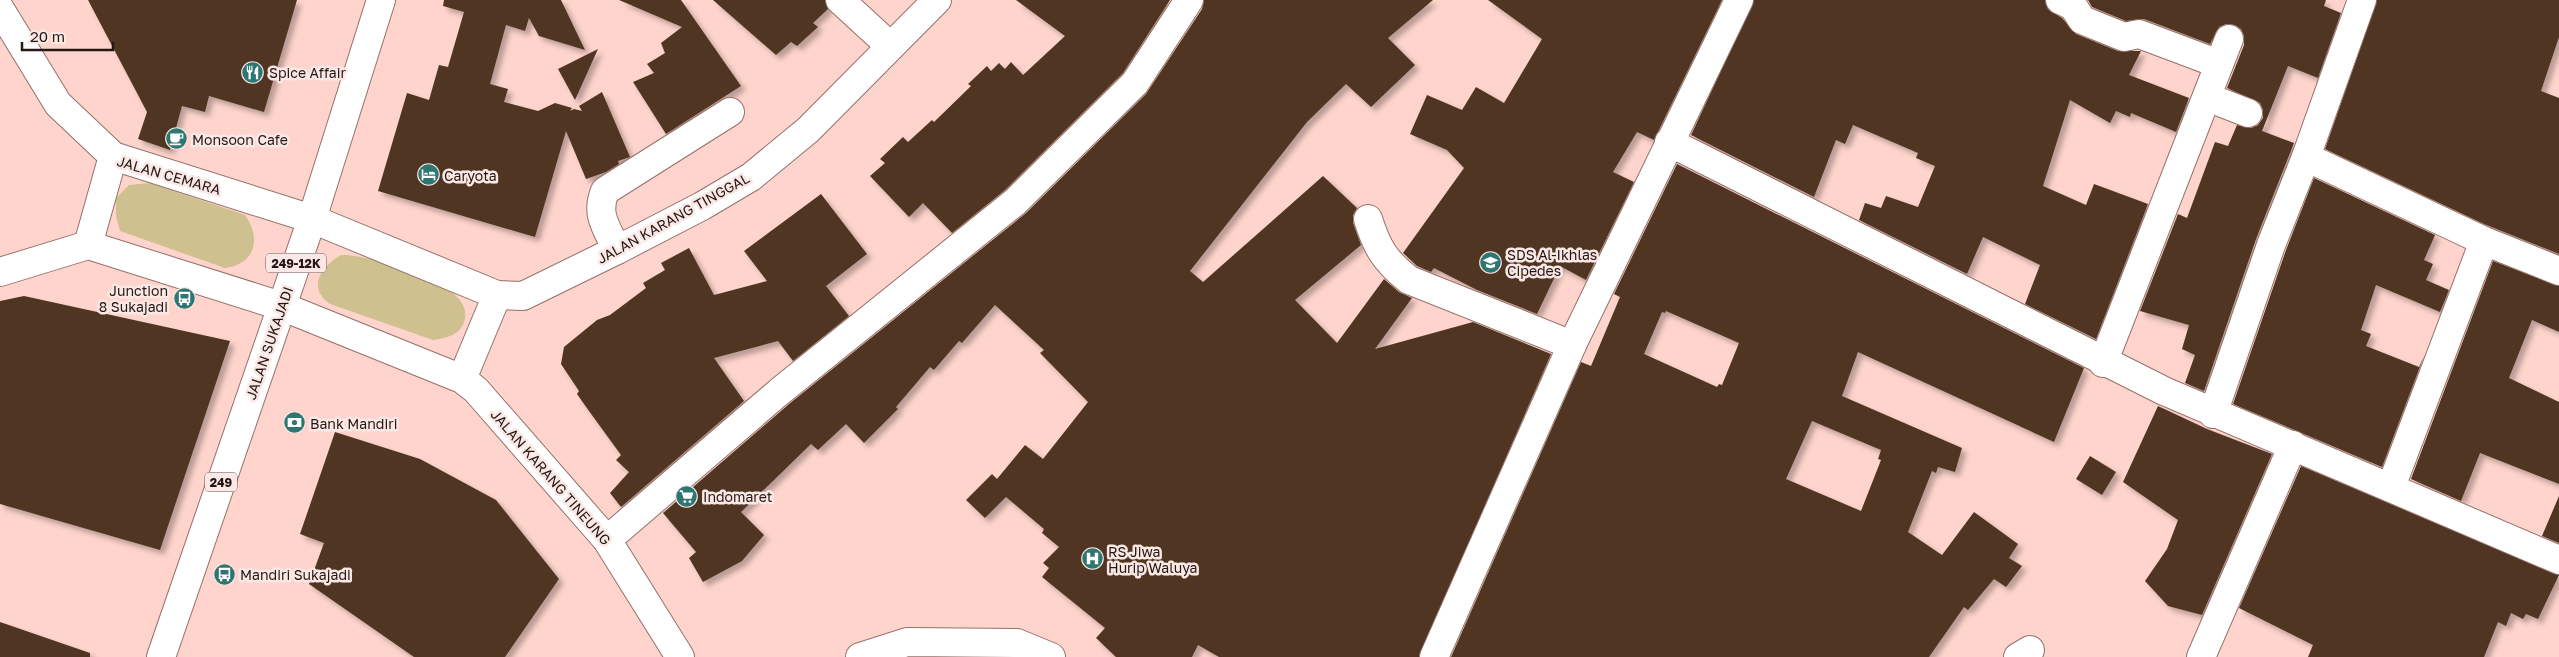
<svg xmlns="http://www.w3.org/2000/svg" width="2559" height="657" viewBox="0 0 2559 657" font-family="'Golos Text',sans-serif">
  <defs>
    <filter id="shadow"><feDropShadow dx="4.5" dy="4.5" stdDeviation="2.5" flood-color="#0004"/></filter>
  </defs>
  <rect width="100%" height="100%" fill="#fed4cc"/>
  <g fill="#cfc08f">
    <path d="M 150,183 L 245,215 C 262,239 255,264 225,268 L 120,231 L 116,216 L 116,198 L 129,185 Z"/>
    <path d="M 341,255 C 367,254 480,283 464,322 C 459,336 446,338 433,340 L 330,304 C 306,287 322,266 341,255 Z"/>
  </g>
  <g fill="#4f3620" fill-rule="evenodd" filter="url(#shadow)">
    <polygon points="88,0 297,0 264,112 209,96 205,112 182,106 170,150 138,139 147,112"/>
    <polygon points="444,0 561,0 585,50 539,36 529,18 525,31 506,25 490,84 508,89 504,102 538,111 555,103 572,108 570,111 574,109 582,111 579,106 602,92 630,157 618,161 619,164 606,172 586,179 566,131 535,237 378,191 407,93 429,100 439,65 448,67 464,12 443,6"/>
    <polygon points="619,0 681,0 741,86 666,134 633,82 654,73 647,64 665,53 661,43 682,27"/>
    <polygon points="713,0 825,0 828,9 813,23 818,27 797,46 791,42 776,55"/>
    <polygon points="1016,0 1170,0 1123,73 1005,190 952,233 923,203 909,217 870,176 885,163 880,159 903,137 908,142 932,120 934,122 971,86 968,84 987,66 991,71 999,63 1005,69 1011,62 1023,75 1065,36"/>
    <polygon points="1204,0 1433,0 1388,38 1415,65 1371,107 1346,84 1307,122 1190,271 1203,282 1323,176 1357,208 1353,215 1353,223 1361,245 1295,300 1337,343 1384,279 1399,292 1412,298 1375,349 1473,322 1551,354 1419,657 1219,657 1198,645 1192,657 1116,657 1096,638 1105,628 1042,577 1049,568 1043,563 1059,547 1042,533 1044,529 1006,497 985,518 966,500 992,474 997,479 1025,445 1043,459 1088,402 1040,353 1044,350 995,305 962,343 959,341 934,370 930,367 896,407 898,409 864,443 846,424 818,450 811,444 741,512 764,535 742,561 703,582 689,558 696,552 663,513 789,404 1026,213 1146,94 1202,9"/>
    <polygon points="1488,0 1722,0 1654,140 1637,132 1613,172 1634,182 1586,280 1560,266 1537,314 1477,290 1434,268 1431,272 1417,266 1403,253 1464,168 1447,150 1410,134 1427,95 1462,110 1476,87 1504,103 1542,39"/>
    <polygon points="1754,0 2045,0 2048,9 2062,18 2076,34 2118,51 2141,51 2129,75 2189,98 2176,132 2131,113 2130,117 2116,111 2110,123 2070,100 2043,186 2086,205 2094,184 2148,204 2096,339 2025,304 2040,265 1983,237 1967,274 1859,220 1865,203 1881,208 1886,196 1918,207 1935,166 1916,158 1918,153 1853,125 1845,144 1836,140 1814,197 1691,135"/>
    <polygon points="2088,0 2326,0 2324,6 2341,13 2318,78 2288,66 2262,131 2294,143 2256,239 2204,391 2185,383 2195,355 2182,349 2189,325 2140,311 2178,214 2187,218 2215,142 2228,146 2237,125 2251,128 2258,125 2263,118 2263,110 2260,103 2227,88 2244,45 2244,36 2241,29 2235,25 2226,24 2219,27 2210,44 2144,19 2126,21 2092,7"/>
    <polygon points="2377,0 2559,0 2559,37 2541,91 2559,98 2559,254 2484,224 2325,149"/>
    <polygon points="598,49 575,100 558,69"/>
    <path d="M 1677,164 L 2084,368 L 2054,442 L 1858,352 L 1842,396 L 1962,448 L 1955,472 L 1938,467 L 1936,473 L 1932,471 L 1908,532 L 1942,555 L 1974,512 L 2018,544 L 2009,558 L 2022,566 L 2006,587 L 1994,579 L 1968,610 L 1964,607 L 1929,657 L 1451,657 L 1581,362 L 1591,366 L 1620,297 L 1614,294 ZM 1666,311 L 1739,343 L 1722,385 L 1719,384 L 1717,387 L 1644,354 L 1662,312 L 1665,313 ZM 1812,421 L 1881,450 L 1878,459 L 1881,460 L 1861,511 L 1786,479 Z"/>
    <polygon points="2314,178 2435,235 2424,260 2433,264 2426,280 2449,290 2440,312 2376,285 2361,330 2371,334 2366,346 2419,367 2424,356 2382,467 2233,404 2286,250"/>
    <polygon points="821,194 867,254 826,286 849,316 793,361 778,341 714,358 744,401 621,507 610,493 629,472 616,460 621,455 589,411 577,394 579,391 561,364 564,347 597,320 610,315 646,288 643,283 665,270 661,263 689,248 714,295 767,281 744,251"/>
    <polygon points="2493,261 2559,286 2559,332 2532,320 2509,378 2559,402 2559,484 2480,453 2461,501 2411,479"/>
    <polygon points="24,296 230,341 160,550 0,504 0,301"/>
    <polygon points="2158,406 2207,429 2272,454 2202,615 2168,606 2145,581 2167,549 2178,520 2123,482"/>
    <polygon points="335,432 420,459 496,500 559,579 505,657 414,657 309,584 324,543 300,534"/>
    <polygon points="2090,456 2116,472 2102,495 2076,479"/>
    <polygon points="2301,466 2559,575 2538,619 2526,614 2523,619 2511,613 2506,626 2498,622 2484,657 2308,657 2313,645 2239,608"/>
    <polygon points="2559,496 2559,543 2542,536"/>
    <polygon points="0,622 90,653 90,657 0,657"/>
  </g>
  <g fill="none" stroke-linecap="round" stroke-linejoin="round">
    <defs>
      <g id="minor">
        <polyline points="840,0 890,46"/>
        <polyline points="2060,0 2073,6 2082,20 2124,37 2139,34 2219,64"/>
        <polyline points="0,9 58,104 113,156 312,219 497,295 523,296 617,250 702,206 751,177 808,130 937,0"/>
        <polyline points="2207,97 2248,113"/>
        <polyline points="1669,142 2164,391 2559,560"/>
        <polyline points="2306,157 2484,241 2559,271"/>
        <path d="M 1368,219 C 1377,248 1385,261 1409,280 L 1572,345"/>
        <polyline points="88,245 113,156"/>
        <path d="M 617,250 C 607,228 595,215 605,191 L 730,112"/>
        <polyline points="0,272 88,245 281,306 462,379 476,390 607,540 680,657"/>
        <polyline points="2103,363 2229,39"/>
        <polyline points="462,379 497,295"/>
        <polyline points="2213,414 2271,245 2306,157 2362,0"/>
        <polyline points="2391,487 2484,241"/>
        <polyline points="607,540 779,392 1015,202 1135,83 1189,0"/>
        <polyline points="860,657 907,642 1017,643 1051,657"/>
        <polyline points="1434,657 1572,345 1739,0"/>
        <polyline points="2018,657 2030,650"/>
        <polyline points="2201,657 2293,445"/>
      </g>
      <polyline id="major" points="161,657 312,219 381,0"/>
    </defs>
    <use href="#minor" stroke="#957069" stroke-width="30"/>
    <use href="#major" stroke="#957069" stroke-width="30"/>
    <use href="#minor" stroke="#fff" stroke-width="28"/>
    <use href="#major" stroke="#fff" stroke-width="28"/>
  </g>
  <defs>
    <symbol id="restaurant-disc" viewBox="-11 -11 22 22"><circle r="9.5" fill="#2e7671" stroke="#fae8e5"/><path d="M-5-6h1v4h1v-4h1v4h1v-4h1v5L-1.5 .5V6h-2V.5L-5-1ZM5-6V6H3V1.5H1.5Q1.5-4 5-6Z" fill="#fff"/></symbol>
    <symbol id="cafe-disc" viewBox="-11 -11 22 22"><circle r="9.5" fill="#2e7671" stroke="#fae8e5"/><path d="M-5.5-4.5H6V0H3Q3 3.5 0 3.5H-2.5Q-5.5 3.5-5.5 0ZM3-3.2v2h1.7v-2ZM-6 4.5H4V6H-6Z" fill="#fff"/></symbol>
    <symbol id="hotel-disc" viewBox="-11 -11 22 22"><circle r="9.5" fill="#2e7671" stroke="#fae8e5"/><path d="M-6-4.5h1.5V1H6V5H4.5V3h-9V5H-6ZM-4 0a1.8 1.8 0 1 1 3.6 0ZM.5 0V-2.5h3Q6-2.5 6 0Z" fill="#fff"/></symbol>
    <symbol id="school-disc" viewBox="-11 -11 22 22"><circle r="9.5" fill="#2e7671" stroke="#fae8e5"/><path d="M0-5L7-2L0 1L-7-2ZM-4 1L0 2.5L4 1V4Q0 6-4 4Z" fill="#fff"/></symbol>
    <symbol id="bus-disc" viewBox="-11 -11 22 22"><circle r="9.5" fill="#2e7671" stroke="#fae8e5"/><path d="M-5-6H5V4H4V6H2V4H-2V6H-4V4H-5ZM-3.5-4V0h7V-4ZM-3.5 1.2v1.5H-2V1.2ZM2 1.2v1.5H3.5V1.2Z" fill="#fff"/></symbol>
    <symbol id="bank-disc" viewBox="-11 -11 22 22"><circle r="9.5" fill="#2e7671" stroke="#fae8e5"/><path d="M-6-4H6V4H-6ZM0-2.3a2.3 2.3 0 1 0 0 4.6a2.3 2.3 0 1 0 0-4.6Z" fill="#fff"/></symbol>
    <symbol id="supermarket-disc" viewBox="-11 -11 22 22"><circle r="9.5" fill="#2e7671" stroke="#fae8e5"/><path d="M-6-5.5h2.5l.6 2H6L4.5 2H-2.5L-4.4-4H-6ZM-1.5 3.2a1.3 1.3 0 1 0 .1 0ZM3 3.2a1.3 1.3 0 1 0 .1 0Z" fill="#fff"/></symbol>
    <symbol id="hospital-disc" viewBox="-11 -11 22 22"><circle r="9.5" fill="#2e7671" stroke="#fae8e5"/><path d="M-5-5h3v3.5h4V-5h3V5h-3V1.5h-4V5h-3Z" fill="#fff"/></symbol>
  </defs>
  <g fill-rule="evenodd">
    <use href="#restaurant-disc" x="240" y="60" width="25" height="25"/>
    <use href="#cafe-disc" x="164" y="126" width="25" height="25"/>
    <use href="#hotel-disc" x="416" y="162" width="25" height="25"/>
    <use href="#school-disc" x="1478" y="250" width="25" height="25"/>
    <use href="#bus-disc" x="172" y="286" width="25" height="25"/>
    <use href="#bank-disc" x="282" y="410" width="25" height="25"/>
    <use href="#supermarket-disc" x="674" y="484" width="25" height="25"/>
    <use href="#hospital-disc" x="1080" y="546" width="25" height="25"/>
    <use href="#bus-disc" x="212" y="562" width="25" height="25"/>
  </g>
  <g text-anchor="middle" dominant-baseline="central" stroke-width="5" stroke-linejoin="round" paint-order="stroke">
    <g fill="#fae8e5" stroke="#665653" stroke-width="1">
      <rect x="266" y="253.5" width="60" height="19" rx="4"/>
      <rect x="205" y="472.5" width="32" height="19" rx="4"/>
    </g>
    <g font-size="12" font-weight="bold" fill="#261714">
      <text x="296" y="263">249-12K</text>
      <text x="221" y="482">249</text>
    </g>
    <g font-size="14" fill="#261714" stroke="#fae8e5" text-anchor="start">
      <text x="269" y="72">Spice Affair</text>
      <text x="192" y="139">Monsoon Cafe</text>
      <text x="444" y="175">Caryota</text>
      <text x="1507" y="254">SDS Al-Ikhlas<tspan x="1507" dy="16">Cipedes</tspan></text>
      <text x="168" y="290" text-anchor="end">Junction<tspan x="168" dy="16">8 Sukajadi</tspan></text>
      <text x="310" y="423">Bank Mandiri</text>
      <text x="703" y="496">Indomaret</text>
      <text x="1108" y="551">RS Jiwa<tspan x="1108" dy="16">Hurip Waluya</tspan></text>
      <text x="240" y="574">Mandiri Sukajadi</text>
    </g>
    <g font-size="14" fill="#261714" stroke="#fae8e5">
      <text transform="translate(169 175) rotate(16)">JALAN CEMARA</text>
      <text transform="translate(673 218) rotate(-29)">JALAN KARANG TINGGAL</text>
      <text transform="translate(269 343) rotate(-71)">JALAN SUKAJADI</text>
      <text transform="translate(551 477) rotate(49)">JALAN KARANG TINEUNG</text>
    </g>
  </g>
  <path d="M22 42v8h91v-8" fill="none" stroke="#261714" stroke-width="2.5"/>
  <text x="30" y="42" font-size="15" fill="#261714" stroke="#fae8e5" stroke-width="4" paint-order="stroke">20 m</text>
</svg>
